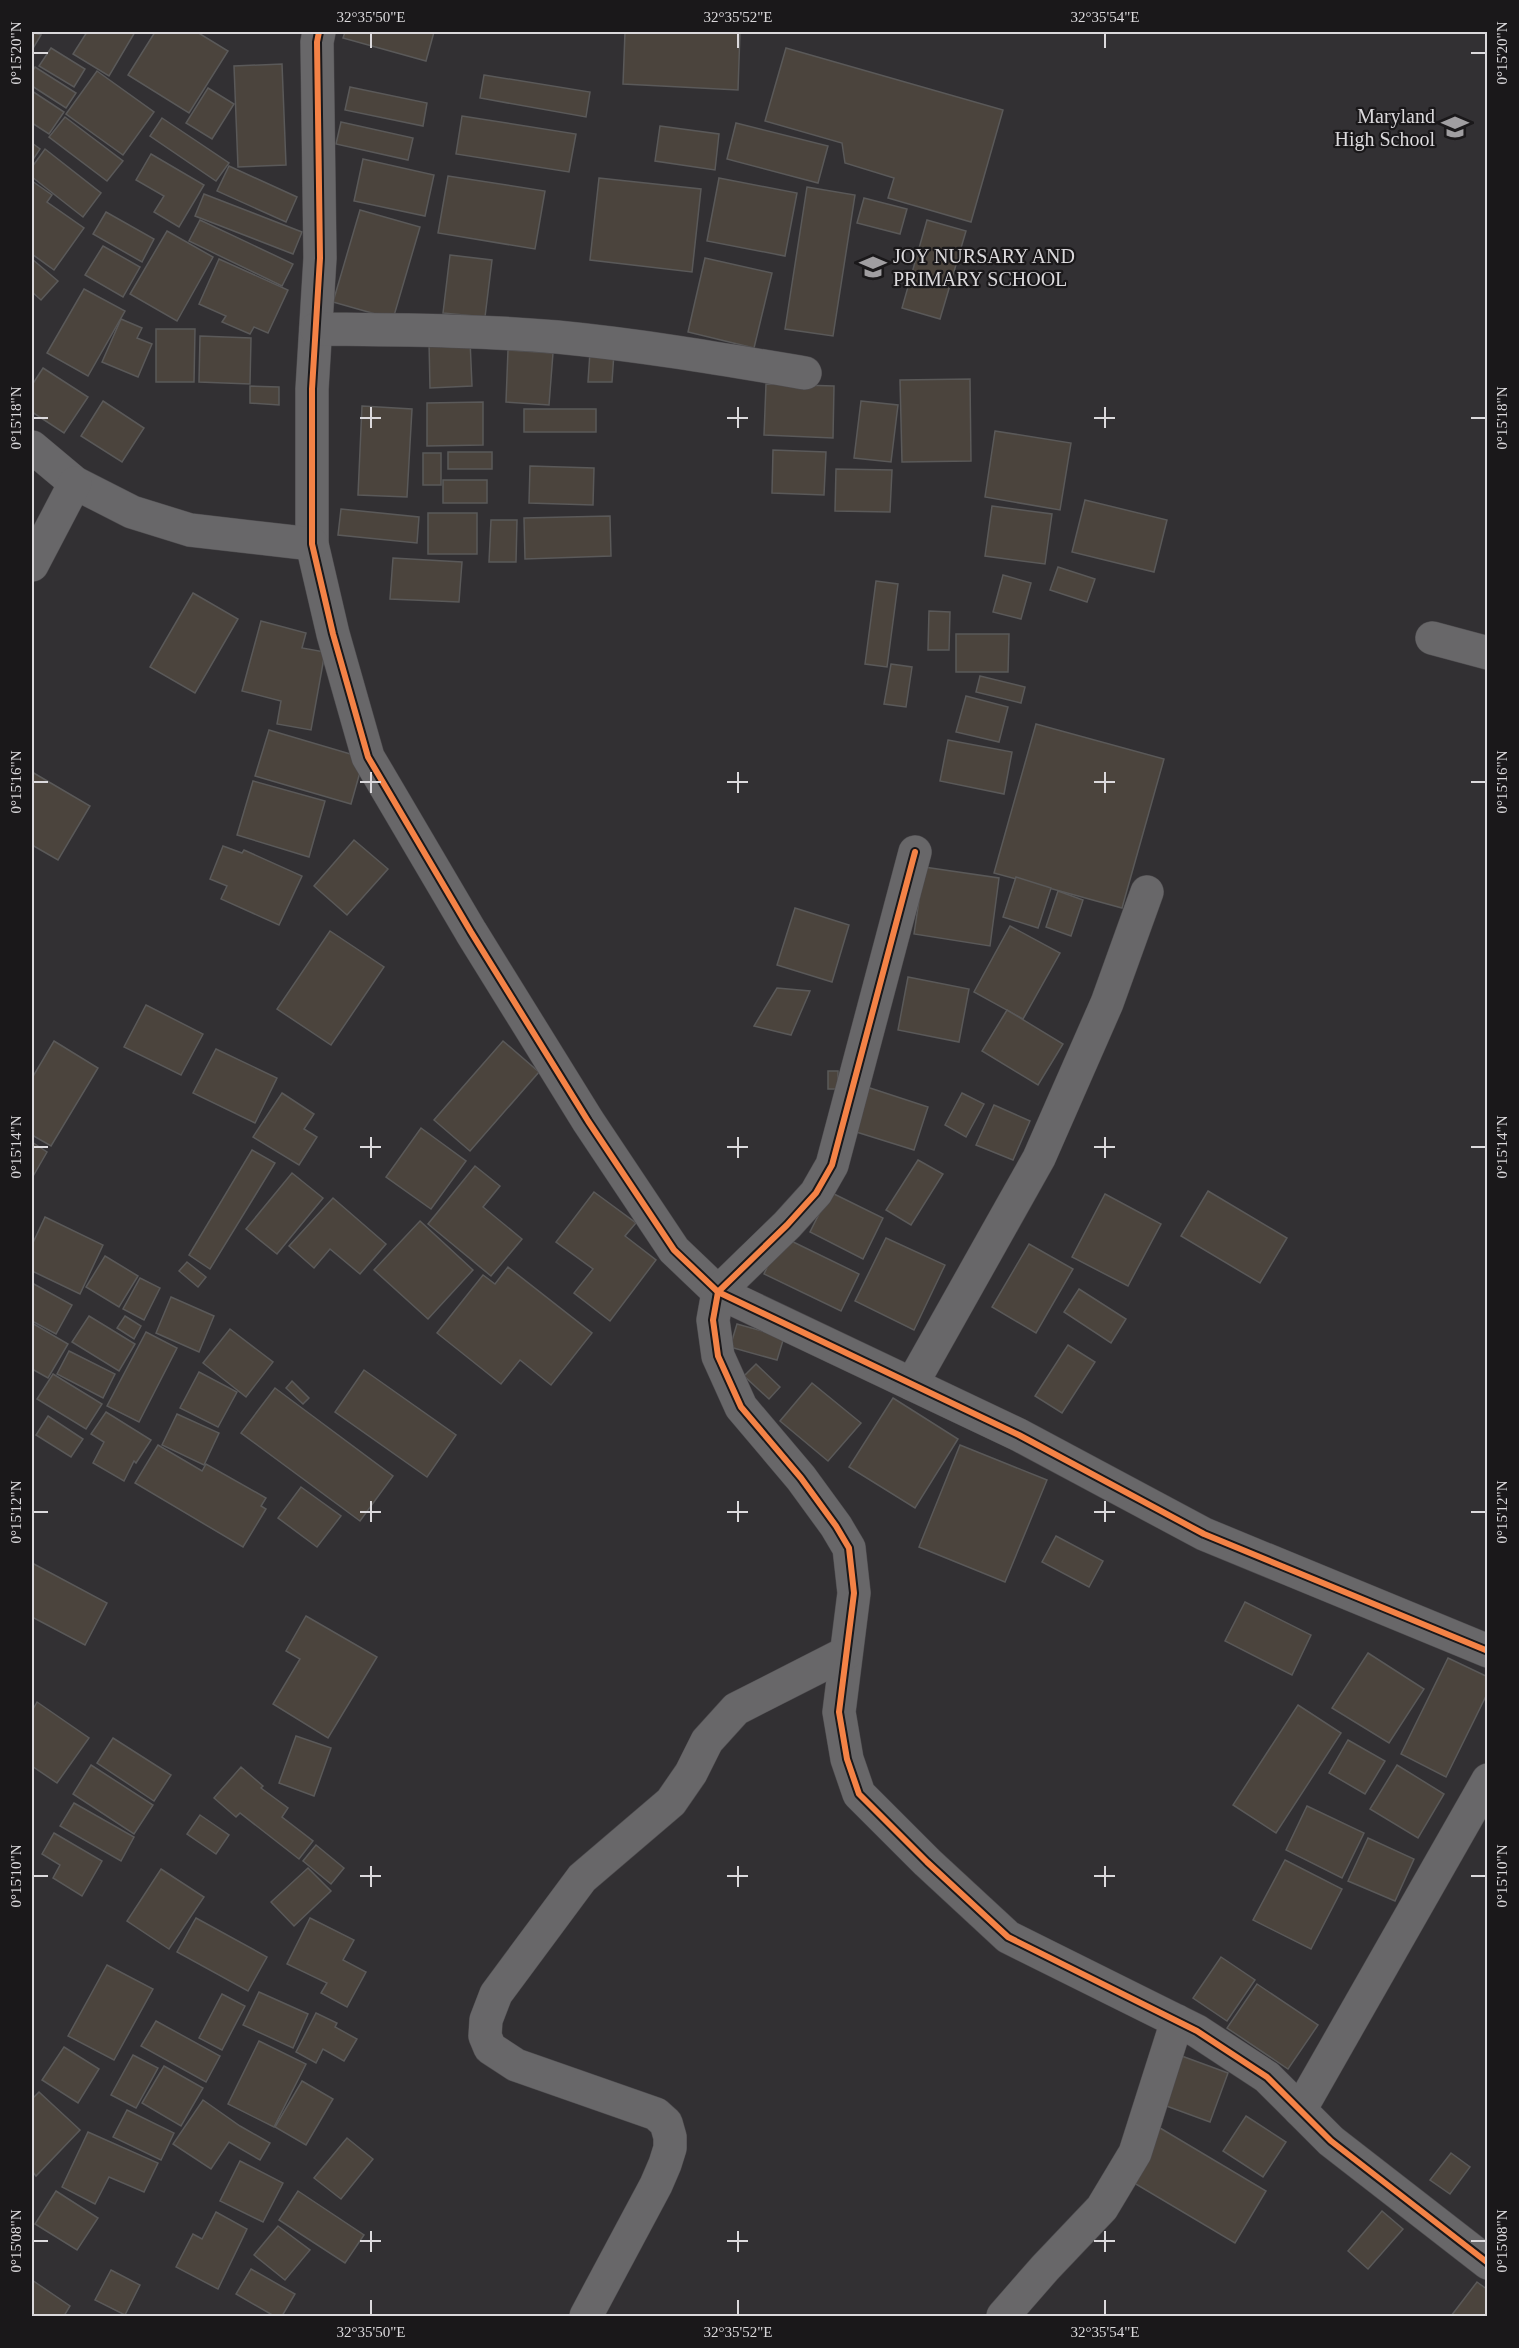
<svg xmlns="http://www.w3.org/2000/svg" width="1519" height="2348" viewBox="0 0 1519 2348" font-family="Georgia,serif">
  <rect width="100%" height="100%" fill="#323033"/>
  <g fill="#4b443d" stroke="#5a5959" stroke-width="1.5">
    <polygon points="32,32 41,35 32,50"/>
    <polygon points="87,32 135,32 109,76 73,54"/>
    <polygon points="155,32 197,32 228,51 189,113 128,75"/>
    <polygon points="345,32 434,32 426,61 343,38"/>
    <polygon points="625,32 740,32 738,90 623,84"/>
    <polygon points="51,48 85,69 74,87 39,66"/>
    <polygon points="786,48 1003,110 971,222 888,198 894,178 845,163 842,143 765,121"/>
    <polygon points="282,64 286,165 238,167 234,66"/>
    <polygon points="35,67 76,93 66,108 32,86 32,72"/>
    <polygon points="97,71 154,112 123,155 66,114"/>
    <polygon points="484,75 590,92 586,117 480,98"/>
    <polygon points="350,87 427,103 423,126 345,110"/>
    <polygon points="208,88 234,104 212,139 186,123"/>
    <polygon points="32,91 64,112 49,134 32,123"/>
    <polygon points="462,116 576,134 569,172 456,154"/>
    <polygon points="65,117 123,161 107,181 49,137"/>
    <polygon points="162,118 229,163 216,181 150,136"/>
    <polygon points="341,122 413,138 408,160 336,144"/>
    <polygon points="736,123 828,146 818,183 727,159"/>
    <polygon points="660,126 719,134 715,170 655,161"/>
    <polygon points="32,143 40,149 32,161"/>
    <polygon points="45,149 101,193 83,217 32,177 32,167"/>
    <polygon points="151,154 204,185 179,227 154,212 164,196 136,180"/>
    <polygon points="363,159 434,175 425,216 354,201"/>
    <polygon points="229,166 297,197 286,222 217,191"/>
    <polygon points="448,176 545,191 535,249 438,233"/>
    <polygon points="599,178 701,189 692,272 590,260"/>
    <polygon points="719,178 797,193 785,256 707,241"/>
    <polygon points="32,181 52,195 47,202 84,228 54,270 32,254"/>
    <polygon points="807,187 855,195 833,336 785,329"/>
    <polygon points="204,194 302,232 293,254 195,216"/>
    <polygon points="864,198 907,209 900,234 857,223"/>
    <polygon points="360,210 420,227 393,319 333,302"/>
    <polygon points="106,212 154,239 142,262 93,234"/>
    <polygon points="200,220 293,264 282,286 189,241"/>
    <polygon points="927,220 966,231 940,319 902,308"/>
    <polygon points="167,231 213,257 177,321 130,294"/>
    <polygon points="103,246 140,267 123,297 85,275"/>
    <polygon points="450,255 492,260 485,317 443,313"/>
    <polygon points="705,258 772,273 754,348 688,332"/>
    <polygon points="32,259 58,281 41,300 32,292"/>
    <polygon points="219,259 288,290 268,333 254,327 250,334 222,322 226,316 199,304"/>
    <polygon points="84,289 125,311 88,376 47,353"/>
    <polygon points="121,319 142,328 137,338 152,344 138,377 102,362"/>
    <polygon points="156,329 195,329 194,382 156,382"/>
    <polygon points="200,336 251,338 250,384 199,382"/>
    <polygon points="470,340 472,386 430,388 429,342"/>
    <polygon points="508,350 553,353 549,405 506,402"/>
    <polygon points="590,352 614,353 612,382 588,382"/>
    <polygon points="43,368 88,397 64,433 32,412 32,385"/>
    <polygon points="970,379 971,461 902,462 900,380"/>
    <polygon points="766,384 834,386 833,438 764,435"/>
    <polygon points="250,386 279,387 279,405 250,403"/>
    <polygon points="103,401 144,428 122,462 81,436"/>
    <polygon points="861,401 898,405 891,462 854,458"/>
    <polygon points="483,402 483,445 427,446 427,403"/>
    <polygon points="362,406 412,409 407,497 358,495"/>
    <rect x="524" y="409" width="72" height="23"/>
    <polygon points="995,431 1071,443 1060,510 985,497"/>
    <polygon points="773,450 826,452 824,495 772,493"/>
    <rect x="448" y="452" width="44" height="17"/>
    <rect x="423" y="453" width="18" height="32"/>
    <polygon points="530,466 594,468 593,505 529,503"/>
    <polygon points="836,469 892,470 890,512 835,511"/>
    <rect x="443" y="480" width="44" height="23"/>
    <polygon points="1085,500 1167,520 1154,572 1072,552"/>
    <polygon points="992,506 1052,514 1045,564 985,556"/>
    <polygon points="341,509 419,517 417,543 338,535"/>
    <rect x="428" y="513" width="49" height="41"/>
    <polygon points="610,516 611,556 525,559 524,518"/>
    <polygon points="491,520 517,520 516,562 489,562"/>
    <polygon points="393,558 462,562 459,602 390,599"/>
    <polygon points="1058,567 1095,579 1087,602 1050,590"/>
    <polygon points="1003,575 1031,583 1021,619 993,612"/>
    <polygon points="876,581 898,584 887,667 865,664"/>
    <polygon points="193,593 238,619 195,693 150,667"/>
    <polygon points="929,611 950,612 949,650 928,650"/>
    <polygon points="261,621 306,633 302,648 325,652 311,730 277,724 281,701 242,691"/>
    <polygon points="956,634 1009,634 1008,672 956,672"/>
    <polygon points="891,664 912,667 906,707 884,704"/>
    <polygon points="980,676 1025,687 1021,703 976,692"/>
    <polygon points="966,696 1008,707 999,742 956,732"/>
    <polygon points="1036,724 1164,759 1122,908 994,873"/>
    <polygon points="269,730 364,758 351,804 255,776"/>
    <polygon points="948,740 1012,752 1004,794 940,781"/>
    <polygon points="32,772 90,806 58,860 32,845"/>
    <polygon points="253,781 325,801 309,857 237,835"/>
    <polygon points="354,840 388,869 347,915 314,886"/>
    <polygon points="223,846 242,853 244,850 302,876 279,925 221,899 227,886 210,879"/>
    <polygon points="924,867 999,878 990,946 914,934"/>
    <polygon points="1016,877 1051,888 1038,928 1003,917"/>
    <polygon points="1058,891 1083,900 1071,936 1046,927"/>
    <polygon points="795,908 849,925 832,982 777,965"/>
    <polygon points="1010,926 1060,953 1023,1019 974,992"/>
    <polygon points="330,931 384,967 331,1045 277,1009"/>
    <polygon points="908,977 969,989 959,1042 898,1030"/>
    <polygon points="777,988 810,991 791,1035 754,1026"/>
    <polygon points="146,1005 203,1034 181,1075 124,1047"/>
    <polygon points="1007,1010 1063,1044 1038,1085 982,1051"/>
    <polygon points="54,1041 98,1068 51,1146 32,1135 32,1078"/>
    <polygon points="503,1041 539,1072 470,1151 434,1120"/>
    <polygon points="216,1049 277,1078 255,1123 193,1093"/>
    <rect x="828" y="1071" width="10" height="18"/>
    <polygon points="867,1087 928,1107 914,1150 853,1131"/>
    <polygon points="282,1093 314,1114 304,1129 317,1137 299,1165 253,1137"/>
    <polygon points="962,1093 984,1104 966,1137 945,1125"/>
    <polygon points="994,1105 1030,1121 1013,1160 976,1145"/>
    <polygon points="421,1128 466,1161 431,1209 386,1177"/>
    <polygon points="32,1142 47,1152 32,1178"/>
    <polygon points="252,1150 275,1163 210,1269 189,1255"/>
    <polygon points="918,1160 943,1174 911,1225 886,1210"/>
    <polygon points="475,1166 500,1186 483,1207 522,1239 491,1276 428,1224"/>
    <polygon points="292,1173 323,1198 277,1254 246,1229"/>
    <polygon points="1208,1191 1287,1238 1260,1283 1181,1236"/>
    <polygon points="594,1192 636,1223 625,1236 656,1260 610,1321 574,1293 593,1269 556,1242"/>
    <polygon points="830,1192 883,1218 863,1259 810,1232"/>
    <polygon points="1105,1194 1161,1224 1128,1286 1072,1257"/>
    <polygon points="333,1198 386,1244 360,1274 330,1249 314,1268 289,1246"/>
    <polygon points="45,1217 103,1245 80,1294 32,1271 32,1245"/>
    <polygon points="420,1221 473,1270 428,1319 374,1270"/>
    <polygon points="781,1236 859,1274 841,1311 764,1274"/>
    <polygon points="886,1238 945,1265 914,1330 855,1301"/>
    <polygon points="1029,1244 1073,1269 1036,1333 992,1307"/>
    <polygon points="105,1256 138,1276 119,1307 86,1287"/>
    <polygon points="187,1262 206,1277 198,1287 179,1271"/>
    <polygon points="508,1267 592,1333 551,1385 520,1360 501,1384 437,1333 483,1275 495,1284"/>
    <polygon points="140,1278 160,1288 144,1320 123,1309"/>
    <polygon points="32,1283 72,1305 56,1334 32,1321"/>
    <polygon points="1079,1289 1126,1319 1111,1343 1064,1312"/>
    <polygon points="171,1297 214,1316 199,1352 156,1333"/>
    <polygon points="89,1316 135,1344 119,1371 72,1342"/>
    <polygon points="125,1316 141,1326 134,1339 117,1328"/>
    <polygon points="32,1323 68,1344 48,1378 32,1369"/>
    <polygon points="737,1324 784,1337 777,1360 730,1347"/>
    <polygon points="230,1329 273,1362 246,1397 203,1363"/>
    <polygon points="146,1332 177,1348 139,1422 107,1406"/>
    <polygon points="1068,1345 1095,1362 1062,1413 1035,1396"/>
    <polygon points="69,1351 115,1374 103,1398 57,1374"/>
    <polygon points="756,1364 780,1387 769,1399 744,1376"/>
    <polygon points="364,1370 456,1435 427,1477 335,1412"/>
    <polygon points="199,1372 237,1392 218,1427 180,1408"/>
    <polygon points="53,1374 102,1404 86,1429 37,1399"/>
    <polygon points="292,1381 309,1398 303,1404 286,1388"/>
    <polygon points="812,1383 861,1423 828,1461 780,1421"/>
    <polygon points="275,1388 393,1476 360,1521 241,1433"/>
    <polygon points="893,1398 958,1439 915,1508 849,1467"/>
    <polygon points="106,1412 151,1440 136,1463 134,1461 124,1481 93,1463 104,1442 91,1434"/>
    <polygon points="177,1414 219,1433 204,1465 162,1445"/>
    <polygon points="48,1416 83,1439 71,1457 36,1435"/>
    <polygon points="158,1445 202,1471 206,1464 266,1498 261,1506 266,1509 243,1547 135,1483"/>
    <polygon points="960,1445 1047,1480 1005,1582 919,1547"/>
    <polygon points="301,1487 341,1516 317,1547 278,1518"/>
    <polygon points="1056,1536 1103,1561 1089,1587 1042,1562"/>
    <polygon points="32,1563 107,1603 85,1645 32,1617"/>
    <polygon points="1245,1602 1311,1635 1292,1675 1225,1641"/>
    <polygon points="306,1616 377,1657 328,1738 273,1704 300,1659 286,1651"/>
    <polygon points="1368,1653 1424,1689 1389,1743 1332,1708"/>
    <polygon points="1448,1658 1488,1677 1488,1692 1446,1777 1401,1754"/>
    <polygon points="37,1702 89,1738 57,1783 32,1766 32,1711"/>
    <polygon points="1298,1705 1341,1733 1276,1833 1233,1805"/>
    <polygon points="296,1736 331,1748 314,1796 279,1783"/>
    <polygon points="113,1738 171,1775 154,1801 97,1763"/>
    <polygon points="1348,1740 1385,1761 1365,1794 1329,1773"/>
    <polygon points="91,1765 153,1805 134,1834 73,1794"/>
    <polygon points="1397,1765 1444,1794 1418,1838 1370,1809"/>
    <polygon points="241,1767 263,1786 261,1788 288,1808 282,1817 313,1841 299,1859 240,1813 236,1817 214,1798"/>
    <polygon points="74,1803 134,1837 121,1861 60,1826"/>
    <polygon points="1307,1806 1364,1833 1342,1878 1286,1850"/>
    <polygon points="200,1815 229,1835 216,1854 187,1834"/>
    <polygon points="54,1833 102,1861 82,1896 53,1878 60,1865 42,1854"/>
    <polygon points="1368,1838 1414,1859 1395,1901 1348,1881"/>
    <polygon points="316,1845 344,1868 331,1884 303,1861"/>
    <polygon points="1285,1860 1342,1889 1311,1949 1253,1920"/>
    <polygon points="308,1868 331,1891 294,1926 271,1902"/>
    <polygon points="161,1869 204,1897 169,1949 127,1921"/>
    <polygon points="196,1918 267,1957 248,1991 177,1952"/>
    <polygon points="310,1918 354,1940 343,1960 366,1972 347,2007 321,1993 327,1983 287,1964"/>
    <polygon points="1221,1957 1255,1980 1227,2021 1193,1998"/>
    <polygon points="107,1965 153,1989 114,2060 68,2036"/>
    <polygon points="1257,1984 1318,2025 1288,2069 1227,2028"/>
    <polygon points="259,1992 308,2014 293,2048 243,2025"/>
    <polygon points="222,1994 245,2006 222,2050 199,2038"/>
    <polygon points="316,2013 337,2023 335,2027 357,2039 344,2061 323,2049 316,2063 296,2052"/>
    <polygon points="156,2021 220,2056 206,2082 141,2046"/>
    <polygon points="259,2041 306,2064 274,2127 228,2104"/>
    <polygon points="64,2047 99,2069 78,2103 42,2080"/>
    <polygon points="133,2055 158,2068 136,2108 111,2095"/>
    <polygon points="1179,2055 1228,2073 1210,2122 1161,2104"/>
    <polygon points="164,2066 203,2088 181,2126 142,2103"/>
    <polygon points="302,2081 333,2099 306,2145 275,2127"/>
    <polygon points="39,2092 80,2130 36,2176 32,2171 32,2099"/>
    <polygon points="203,2100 240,2126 270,2143 260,2160 229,2142 211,2169 173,2144"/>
    <polygon points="127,2110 174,2133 161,2160 113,2137"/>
    <polygon points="1246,2116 1286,2142 1263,2177 1223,2151"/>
    <polygon points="1160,2128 1266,2191 1235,2243 1129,2180"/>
    <polygon points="88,2132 158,2163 144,2192 109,2177 95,2204 62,2187"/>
    <polygon points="347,2138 373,2159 341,2199 314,2178"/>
    <polygon points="1451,2153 1470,2167 1450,2194 1430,2180"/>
    <polygon points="240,2161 283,2183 263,2222 220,2201"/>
    <polygon points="56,2191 98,2218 77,2250 35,2224"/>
    <polygon points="298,2191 364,2235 345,2263 279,2220"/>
    <polygon points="1382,2211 1403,2229 1368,2269 1348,2251"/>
    <polygon points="216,2212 247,2229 218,2289 176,2267 193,2234 202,2239"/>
    <polygon points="278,2226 310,2250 285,2280 254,2255"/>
    <polygon points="251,2269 295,2294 282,2316 274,2316 236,2294"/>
    <polygon points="111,2270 140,2285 125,2315 95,2300"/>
    <polygon points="32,2280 70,2306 64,2316 32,2316"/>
    <polygon points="1477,2282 1488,2290 1488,2316 1451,2316"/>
  </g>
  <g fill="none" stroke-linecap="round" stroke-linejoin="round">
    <defs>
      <g id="minor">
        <polyline points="319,32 317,42 320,258 312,389 312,544 333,634 368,757 471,932 588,1121 674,1250 718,1292 1019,1435 1204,1534 1488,1651"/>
        <path d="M 316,329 C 396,330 477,330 557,337 C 640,345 722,359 805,373"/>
        <polyline points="32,447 75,483 132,512 190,530 312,544"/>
        <polyline points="32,565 75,483"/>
        <polyline points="1432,638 1488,653"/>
        <polyline points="915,852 832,1165 816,1193 787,1225 718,1292 713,1320 718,1356 741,1407 801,1478 836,1526 849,1548 854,1593 839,1712 847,1759 859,1794 927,1862 1008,1937 1197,2031 1267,2077 1331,2141 1488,2263"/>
        <polyline points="912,1384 1039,1158 1107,1003 1147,892"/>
        <polyline points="1300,2110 1488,1780"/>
        <polyline points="586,2316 656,2185 665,2164 670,2148 670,2137 666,2123 656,2114 516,2065 490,2048 485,2036 486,2020 496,1994 582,1878 671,1802 691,1773 707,1741 736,1709 846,1653"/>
        <polyline points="1003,2316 1045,2268 1102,2208 1135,2153 1177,2021"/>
      </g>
    </defs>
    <use href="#minor" stroke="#4d4b4e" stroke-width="34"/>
    <use href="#minor" stroke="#686769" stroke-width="33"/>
    <defs>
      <g id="cycleway">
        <polyline points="319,32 317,42 320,258 312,389 312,544 333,634 368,757 471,932 588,1121 674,1250 718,1292 1019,1435 1204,1534 1488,1651"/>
        <polyline points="915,852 832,1165 816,1193 787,1225 718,1292 713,1320 718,1356 741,1407 801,1478 836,1526 849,1548 854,1593 839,1712 847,1759 859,1794 927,1862 1008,1937 1197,2031 1267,2077 1331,2141 1488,2263"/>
      </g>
    </defs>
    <use href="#cycleway" stroke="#1a181a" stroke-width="10"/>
    <use href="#cycleway" stroke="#f48246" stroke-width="6"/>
  </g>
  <path fill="none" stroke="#dbd9dc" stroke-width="2" d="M 371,33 L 371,48M 738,33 L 738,48M 1105,33 L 1105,48M 33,53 L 48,53M 1471,53 L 1486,53M 371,407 L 371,428M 738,407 L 738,428M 1105,407 L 1105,428M 33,418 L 48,418M 360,418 L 381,418M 727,418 L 748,418M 1094,418 L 1115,418M 1471,418 L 1486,418M 371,772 L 371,793M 738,772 L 738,793M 1105,772 L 1105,793M 33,782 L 48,782M 360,782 L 381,782M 727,782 L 748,782M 1094,782 L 1115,782M 1471,782 L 1486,782M 371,1137 L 371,1158M 738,1137 L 738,1158M 1105,1137 L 1105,1158M 33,1147 L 48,1147M 360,1147 L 381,1147M 727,1147 L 748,1147M 1094,1147 L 1115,1147M 1471,1147 L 1486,1147M 371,1501 L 371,1522M 738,1501 L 738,1522M 1105,1501 L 1105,1522M 33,1512 L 48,1512M 360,1512 L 381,1512M 727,1512 L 748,1512M 1094,1512 L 1115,1512M 1471,1512 L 1486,1512M 371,1866 L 371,1887M 738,1866 L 738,1887M 1105,1866 L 1105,1887M 33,1876 L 48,1876M 360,1876 L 381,1876M 727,1876 L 748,1876M 1094,1876 L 1115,1876M 1471,1876 L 1486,1876M 371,2231 L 371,2252M 738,2231 L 738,2252M 1105,2231 L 1105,2252M 33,2241 L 48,2241M 360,2241 L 381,2241M 727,2241 L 748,2241M 1094,2241 L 1115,2241M 1471,2241 L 1486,2241M 371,2300 L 371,2315M 738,2300 L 738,2315M 1105,2300 L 1105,2315"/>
  <defs>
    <symbol id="school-bare" viewBox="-9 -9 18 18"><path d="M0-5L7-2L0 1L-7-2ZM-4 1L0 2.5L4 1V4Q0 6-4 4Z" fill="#a09ea1" stroke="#1a181a" stroke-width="2.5" paint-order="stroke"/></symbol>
  </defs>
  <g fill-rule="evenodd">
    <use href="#school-bare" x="1436" y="108" width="38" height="38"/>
    <use href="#school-bare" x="854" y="248" width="38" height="38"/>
  </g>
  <g text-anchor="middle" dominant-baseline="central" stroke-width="4.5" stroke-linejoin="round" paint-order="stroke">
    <g font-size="20" fill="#dbd9dc" stroke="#1a181a" text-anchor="end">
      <text x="1435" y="116">Maryland<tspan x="1435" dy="23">High School</tspan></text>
      <text x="893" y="256" text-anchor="start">JOY NURSARY AND<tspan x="893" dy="23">PRIMARY SCHOOL</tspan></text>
    </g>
  </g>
  <rect width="1519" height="2348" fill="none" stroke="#1a181a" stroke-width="66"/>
  <rect x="33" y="33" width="1453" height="2282" fill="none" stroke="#dbd9dc" stroke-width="2"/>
  <g font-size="15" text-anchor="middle" fill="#dbd9dc">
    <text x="371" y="22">32°35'50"E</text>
    <text x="738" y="22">32°35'52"E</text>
    <text x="1105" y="22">32°35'54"E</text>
    <text transform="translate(16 53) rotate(-90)" y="5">0°15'20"N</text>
    <text transform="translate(1502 53) rotate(-90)" y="5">0°15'20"N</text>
    <text transform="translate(16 418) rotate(-90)" y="5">0°15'18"N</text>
    <text transform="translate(1502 418) rotate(-90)" y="5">0°15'18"N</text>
    <text transform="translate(16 782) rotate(-90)" y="5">0°15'16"N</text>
    <text transform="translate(1502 782) rotate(-90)" y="5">0°15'16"N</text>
    <text transform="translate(16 1147) rotate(-90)" y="5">0°15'14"N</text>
    <text transform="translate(1502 1147) rotate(-90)" y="5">0°15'14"N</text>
    <text transform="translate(16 1512) rotate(-90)" y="5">0°15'12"N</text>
    <text transform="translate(1502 1512) rotate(-90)" y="5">0°15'12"N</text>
    <text transform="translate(16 1876) rotate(-90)" y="5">0°15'10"N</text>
    <text transform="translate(1502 1876) rotate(-90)" y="5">0°15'10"N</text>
    <text transform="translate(16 2241) rotate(-90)" y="5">0°15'08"N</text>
    <text transform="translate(1502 2241) rotate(-90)" y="5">0°15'08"N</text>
    <text x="371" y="2337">32°35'50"E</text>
    <text x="738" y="2337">32°35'52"E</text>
    <text x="1105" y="2337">32°35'54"E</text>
  </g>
</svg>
